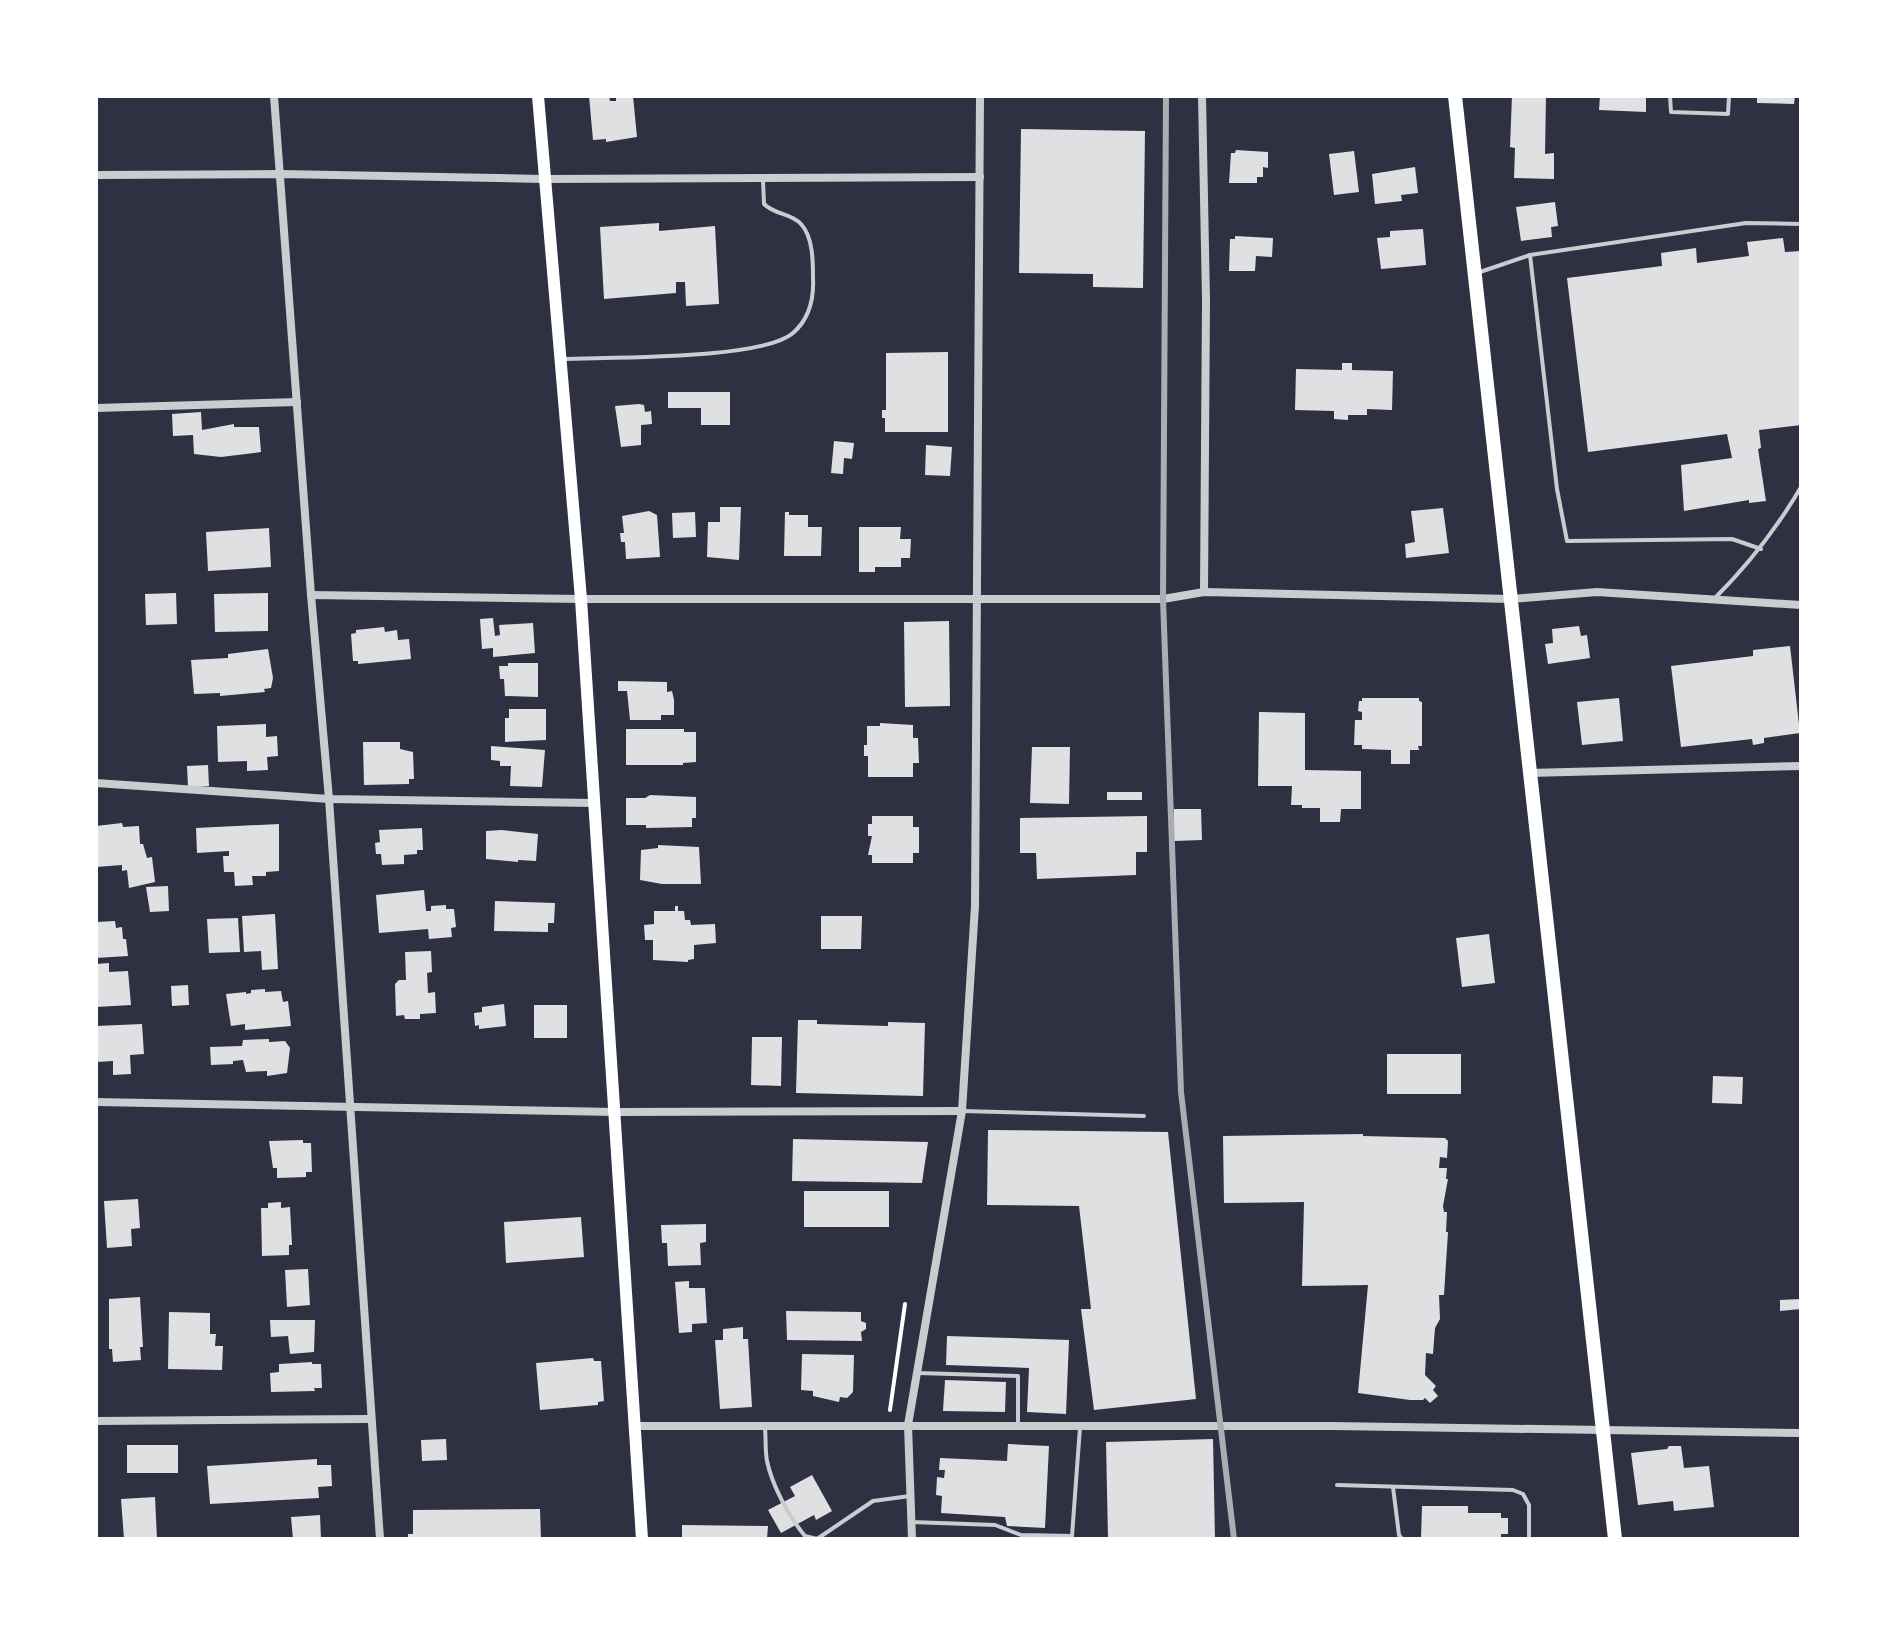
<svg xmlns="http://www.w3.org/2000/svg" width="1897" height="1635" viewBox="0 0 1897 1635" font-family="Spectral,serif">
  <rect width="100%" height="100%" fill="#2d3142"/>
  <g fill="#e0e0e3">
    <polygon points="589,96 609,96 610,101 616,101 616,97 633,96 637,137 606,142 606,139 593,140"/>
    <polygon points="1512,96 1546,96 1545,154 1554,153 1554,179 1514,178 1515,148 1510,147"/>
    <polygon points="1600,96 1646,96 1646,112 1599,110"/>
    <polygon points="1757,96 1795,96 1794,104 1757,103"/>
    <polygon points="1021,129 1145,131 1143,288 1093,287 1093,274 1019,273"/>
    <polygon points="1236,150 1268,152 1268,168 1263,167 1263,177 1257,177 1257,183 1229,183 1231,153 1235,153"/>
    <polygon points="1354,151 1359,192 1334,195 1329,154"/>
    <polygon points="1415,167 1418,193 1401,195 1402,201 1375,204 1372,174"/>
    <polygon points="1555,202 1558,226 1551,227 1552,237 1521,241 1516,207"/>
    <polygon points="659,223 659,231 715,226 719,304 686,306 685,282 676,282 676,293 604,299 600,227"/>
    <polygon points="1423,229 1426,265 1381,269 1377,238 1390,237 1390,231"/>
    <polygon points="1235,236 1273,238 1272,257 1256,256 1255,271 1229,271 1230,239 1235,239"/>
    <polygon points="1783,238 1785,252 1801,251 1801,425 1759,430 1761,448 1758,449 1766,501 1749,503 1749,500 1684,511 1681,465 1732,458 1727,434 1588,452 1567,278 1662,266 1661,253 1696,248 1697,263 1749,256 1747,242"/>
    <polygon points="948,352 948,432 885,432 885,418 882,418 882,410 886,410 886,353"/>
    <polygon points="1342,363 1352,363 1352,370 1393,371 1392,410 1367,409 1367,415 1348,415 1348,420 1334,419 1334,411 1295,410 1296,369 1342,370"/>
    <polygon points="668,392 730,392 730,425 701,425 701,408 668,408"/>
    <polygon points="639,404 644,405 645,412 651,411 652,424 641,425 641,445 621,447 615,406"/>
    <polygon points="201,412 202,430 234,424 234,427 259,427 261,452 221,457 194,454 193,435 173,436 172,414"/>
    <polygon points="834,441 854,443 852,459 844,458 843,474 831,473"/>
    <polygon points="926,445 952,447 950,476 925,475"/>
    <polygon points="720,507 741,507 739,560 707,557 708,522 720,522"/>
    <polygon points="1443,508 1449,553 1406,558 1405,544 1415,542 1411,511"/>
    <polygon points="649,511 657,515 660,557 626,559 625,542 621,542 620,533 624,533 622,516"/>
    <polygon points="695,512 696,537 673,538 672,513"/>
    <polygon points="785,512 789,512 789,515 808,515 808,527 822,527 821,556 784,556"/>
    <polygon points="859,527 901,527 900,539 911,539 910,558 901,558 901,567 875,567 875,572 859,572"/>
    <polygon points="269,528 271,567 208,571 206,532"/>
    <polygon points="176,593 177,624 146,625 145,594"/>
    <polygon points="268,593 268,631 215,632 214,594"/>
    <polygon points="493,618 495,636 500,635 499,625 533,623 535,653 493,657 493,648 482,649 480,619"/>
    <polygon points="949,621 950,706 905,707 904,622"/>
    <polygon points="1579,626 1581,636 1587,635 1590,658 1548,664 1545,644 1553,643 1552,629"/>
    <polygon points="384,627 385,632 397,630 398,640 409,639 411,659 358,664 358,661 353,661 351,634 356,633 356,630"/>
    <polygon points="1790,646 1800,733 1764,738 1764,743 1753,745 1752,739 1681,747 1671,666 1753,656 1753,650"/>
    <polygon points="268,649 273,678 271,688 264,689 265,692 220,696 220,693 194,694 191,660 228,658 228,654"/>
    <polygon points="508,663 538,663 538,697 505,696 504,679 500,679 499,666 508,666"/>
    <polygon points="618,681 667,682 667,692 672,691 674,700 674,715 661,715 661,720 630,720 627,691 618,691"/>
    <polygon points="1362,698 1419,698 1419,701 1422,702 1422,746 1418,746 1419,750 1410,750 1410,764 1391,764 1391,750 1362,749 1362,745 1354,745 1355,720 1362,720 1362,712 1358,711 1359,701 1362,701"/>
    <polygon points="1619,698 1623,741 1582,745 1577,702"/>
    <polygon points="509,709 546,709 546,740 505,742 505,718 509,718"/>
    <polygon points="1259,712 1305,713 1305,770 1361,771 1361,809 1341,809 1340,822 1320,822 1320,808 1302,808 1302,805 1291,805 1292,786 1258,786"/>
    <polygon points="880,723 913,725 913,738 918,738 919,763 913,763 913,777 868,777 868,756 864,756 864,745 867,745 867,726 880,726"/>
    <polygon points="266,724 266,737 277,736 278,756 267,757 268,770 247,771 247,761 218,762 217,726"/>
    <polygon points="626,729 684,729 684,732 696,732 696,762 683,763 683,765 626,765"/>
    <polygon points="363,742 400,742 400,749 413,752 414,779 409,779 409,784 364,785"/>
    <polygon points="491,746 545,750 542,787 510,786 511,766 500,766 500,761 491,760"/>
    <polygon points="1032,747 1070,747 1069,804 1030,803"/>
    <polygon points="208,765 209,786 188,787 187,766"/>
    <rect x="1107" y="792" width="35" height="8"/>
    <polygon points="650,795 696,797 696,818 692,818 692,827 646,828 646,825 626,825 626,798 645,798"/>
    <polygon points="1174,809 1201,809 1202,840 1174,841"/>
    <polygon points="872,816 913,816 913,827 919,827 919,853 913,853 913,863 872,863 872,855 868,855 872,836 868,836 868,824 872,824"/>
    <polygon points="1147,816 1147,852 1136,852 1136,875 1037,879 1036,853 1020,853 1020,818"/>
    <polygon points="122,823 123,827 139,826 140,844 143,844 147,858 152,857 155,882 129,888 127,870 122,871 122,865 96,867 96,826"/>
    <polygon points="279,824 279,871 266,872 266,876 252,876 253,885 235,886 234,872 224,872 223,856 229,856 229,851 197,853 196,828"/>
    <polygon points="422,828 423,850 417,850 417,854 404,855 404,864 382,865 381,854 376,854 375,843 380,842 379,830"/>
    <polygon points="502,830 538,834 536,861 518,860 518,862 486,859 486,831"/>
    <polygon points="658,845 699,847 701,884 662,884 640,880 641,850 658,848"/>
    <polygon points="168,886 169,911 150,912 146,887"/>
    <polygon points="424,890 426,911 431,911 431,906 446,905 446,909 454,909 456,927 451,928 452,937 429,939 428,929 379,933 376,895"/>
    <polygon points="495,901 555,903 554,923 548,923 548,932 494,931"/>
    <polygon points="675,906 678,906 678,911 684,911 685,920 690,920 691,925 715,924 716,943 694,945 694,959 688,960 688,962 653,960 653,940 645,940 644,925 654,924 654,911 675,911"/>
    <polygon points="275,914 278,969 262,970 261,951 244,952 242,916"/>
    <polygon points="821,916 862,916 861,949 821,949"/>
    <polygon points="238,918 240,952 209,953 207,919"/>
    <polygon points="115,921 116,928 122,927 123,939 126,939 128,956 96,958 96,922"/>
    <polygon points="1489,934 1495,983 1462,987 1456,938"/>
    <polygon points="431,951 432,972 427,973 428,993 435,992 436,1013 420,1014 420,1019 405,1019 404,1015 396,1016 395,984 399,980 406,980 405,952"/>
    <polygon points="109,963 109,972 128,971 131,1005 96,1007 96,964"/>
    <polygon points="188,985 189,1005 172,1006 171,986"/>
    <polygon points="265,989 265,992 281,991 283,1002 288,1001 291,1026 245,1030 245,1024 231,1026 226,994 246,992 246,994 251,993 251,990"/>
    <polygon points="504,1004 506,1026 479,1029 479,1025 475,1026 474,1013 482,1012 482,1007"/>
    <rect x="534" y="1005" width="33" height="33"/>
    <polygon points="798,1020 817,1020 817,1024 888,1026 888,1022 925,1023 923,1096 796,1093"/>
    <polygon points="142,1024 144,1054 130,1055 131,1074 113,1075 113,1061 96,1062 96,1026"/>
    <polygon points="752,1037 782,1037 781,1086 751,1085"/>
    <polygon points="269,1039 269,1042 285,1041 290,1048 287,1073 267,1076 267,1071 246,1072 243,1060 233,1061 233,1064 211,1065 210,1047 242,1046 243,1040"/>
    <rect x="1387" y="1054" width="74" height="40"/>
    <polygon points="1713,1076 1743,1077 1742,1104 1712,1103"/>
    <polygon points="988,1130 1168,1132 1196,1399 1094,1410 1081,1309 1091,1309 1079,1206 987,1205"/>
    <polygon points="1363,1134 1363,1136 1445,1138 1448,1141 1447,1158 1440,1157 1439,1168 1447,1168 1446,1179 1448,1179 1443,1206 1444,1212 1447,1212 1446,1232 1448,1232 1444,1295 1439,1295 1440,1319 1435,1328 1433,1354 1426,1353 1425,1375 1436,1386 1433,1390 1438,1396 1430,1403 1425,1398 1423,1400 1410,1400 1358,1393 1368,1285 1302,1286 1304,1202 1224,1203 1223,1136"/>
    <polygon points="793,1139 928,1142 922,1183 792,1181"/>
    <polygon points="303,1140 303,1143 311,1143 312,1172 306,1172 306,1177 277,1178 277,1168 273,1168 269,1141"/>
    <rect x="804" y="1191" width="85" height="36"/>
    <polygon points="138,1199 140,1228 131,1229 132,1246 107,1248 104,1201"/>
    <polygon points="281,1202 281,1208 290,1207 292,1245 289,1245 289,1255 262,1256 261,1208 268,1208 268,1203"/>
    <polygon points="581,1217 584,1257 506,1263 504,1222"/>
    <polygon points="706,1224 706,1242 700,1243 701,1265 668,1266 667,1243 662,1243 661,1225"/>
    <polygon points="308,1269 310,1305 287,1307 285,1270"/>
    <polygon points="689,1281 689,1288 705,1288 707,1323 692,1324 692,1332 679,1333 675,1282"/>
    <polygon points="140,1297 143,1347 140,1347 141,1360 113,1362 112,1349 109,1349 109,1299"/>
    <polygon points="1801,1299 1801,1309 1780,1311 1780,1300"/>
    <polygon points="786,1311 861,1312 861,1321 866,1323 866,1329 861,1332 862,1341 787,1340"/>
    <polygon points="169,1312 210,1313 210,1334 216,1334 215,1346 223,1346 222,1370 168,1369"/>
    <polygon points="270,1320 315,1320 314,1352 290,1354 288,1336 271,1337"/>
    <polygon points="743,1327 743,1339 748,1339 752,1407 720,1409 715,1340 723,1340 723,1329"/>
    <polygon points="947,1336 1069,1340 1066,1414 1027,1412 1029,1368 946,1365"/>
    <polygon points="802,1354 854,1355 853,1392 847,1398 840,1397 839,1402 813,1396 813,1391 801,1390"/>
    <polygon points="593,1358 594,1361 601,1361 604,1401 598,1402 598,1405 540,1410 536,1363"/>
    <polygon points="312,1362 312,1364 321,1364 322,1388 314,1388 315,1391 271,1392 270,1373 279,1372 279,1364"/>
    <polygon points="945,1380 1006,1382 1005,1412 943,1411"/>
    <polygon points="446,1439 447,1460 422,1461 421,1440"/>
    <polygon points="1213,1439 1215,1539 1108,1539 1106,1442"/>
    <polygon points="1008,1444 1049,1446 1045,1528 1007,1526 1005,1517 941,1513 942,1496 936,1495 937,1477 944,1478 945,1470 939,1470 940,1458 1007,1461"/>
    <rect x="127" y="1445" width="51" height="28"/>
    <polygon points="1669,1446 1681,1446 1684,1468 1709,1466 1714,1507 1674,1511 1673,1501 1638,1505 1631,1453 1667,1449"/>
    <polygon points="317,1459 317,1465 331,1465 332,1486 318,1487 319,1498 210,1504 207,1466"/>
    <polygon points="812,1475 832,1511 816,1520 814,1515 781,1533 768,1510 795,1496 790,1487"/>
    <polygon points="155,1497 157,1539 124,1539 121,1499"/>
    <polygon points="1422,1506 1468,1506 1468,1513 1501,1513 1501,1518 1508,1518 1508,1534 1501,1534 1501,1539 1421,1539"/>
    <polygon points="540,1509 541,1539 408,1539 408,1534 413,1534 413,1510"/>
    <polygon points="320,1515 321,1539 293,1539 291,1517"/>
    <polygon points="682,1525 768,1526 767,1539 682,1539"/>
  </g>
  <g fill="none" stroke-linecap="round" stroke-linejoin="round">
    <polyline stroke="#fff" stroke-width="4" points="890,1410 905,1304"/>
    <g stroke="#caccd0" stroke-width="4">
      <polyline points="1670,96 1671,112 1728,114 1729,96"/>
      <polyline points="1530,255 1557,489 1567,541 1732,539 1761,549"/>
      <polyline points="1477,273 1530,255 1746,223 1801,224"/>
      <path d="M 563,359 C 609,357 762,360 793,333 C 809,319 814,298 813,278 C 813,261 813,237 801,224 C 791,213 775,215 764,204 L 763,180"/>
      <path d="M 1715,598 C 1749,564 1777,528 1801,487"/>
      <polyline points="962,1111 1144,1116"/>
      <polyline points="918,1373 1018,1376 1018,1426"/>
      <path d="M 765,1428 C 766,1439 765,1450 767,1461 C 772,1485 789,1517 805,1536 L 817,1539 L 873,1501 L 910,1496"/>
      <polyline points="1337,1485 1513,1490 1523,1494 1529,1505 1529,1539"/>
      <polyline points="1393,1487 1399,1535 1402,1539"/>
      <polyline points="911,1522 995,1525 1021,1535 1072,1536 1080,1427"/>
    </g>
    <g stroke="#caccd0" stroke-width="8">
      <polyline points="274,96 311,595 329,799 380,1539"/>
      <polyline points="1202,96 1206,300 1204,592"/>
      <polyline points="96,175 280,174 544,179 980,177"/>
      <polyline points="96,408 297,402"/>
      <polyline points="311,595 581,599 1163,599 1204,592 1511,599 1597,592 1801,605"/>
      <polyline points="1529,773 1801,766"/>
      <polyline points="96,783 329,799 594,803"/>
      <polyline points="96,1102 616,1112 962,1111"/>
      <polyline points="96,1421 371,1419"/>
      <polyline points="634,1426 1333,1426 1801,1433"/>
      <polyline points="912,1539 908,1425 962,1111 975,906 980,96"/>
    </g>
    <polyline stroke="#fff" stroke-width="12" points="538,96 581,599 642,1539"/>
    <polyline stroke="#fff" stroke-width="14" points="1455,96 1615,1539"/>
    <polyline stroke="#abadb3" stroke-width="6" points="1166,96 1163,599 1181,1092 1234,1539"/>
  </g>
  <rect width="1897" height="1635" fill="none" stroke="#ffffff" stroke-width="196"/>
</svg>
